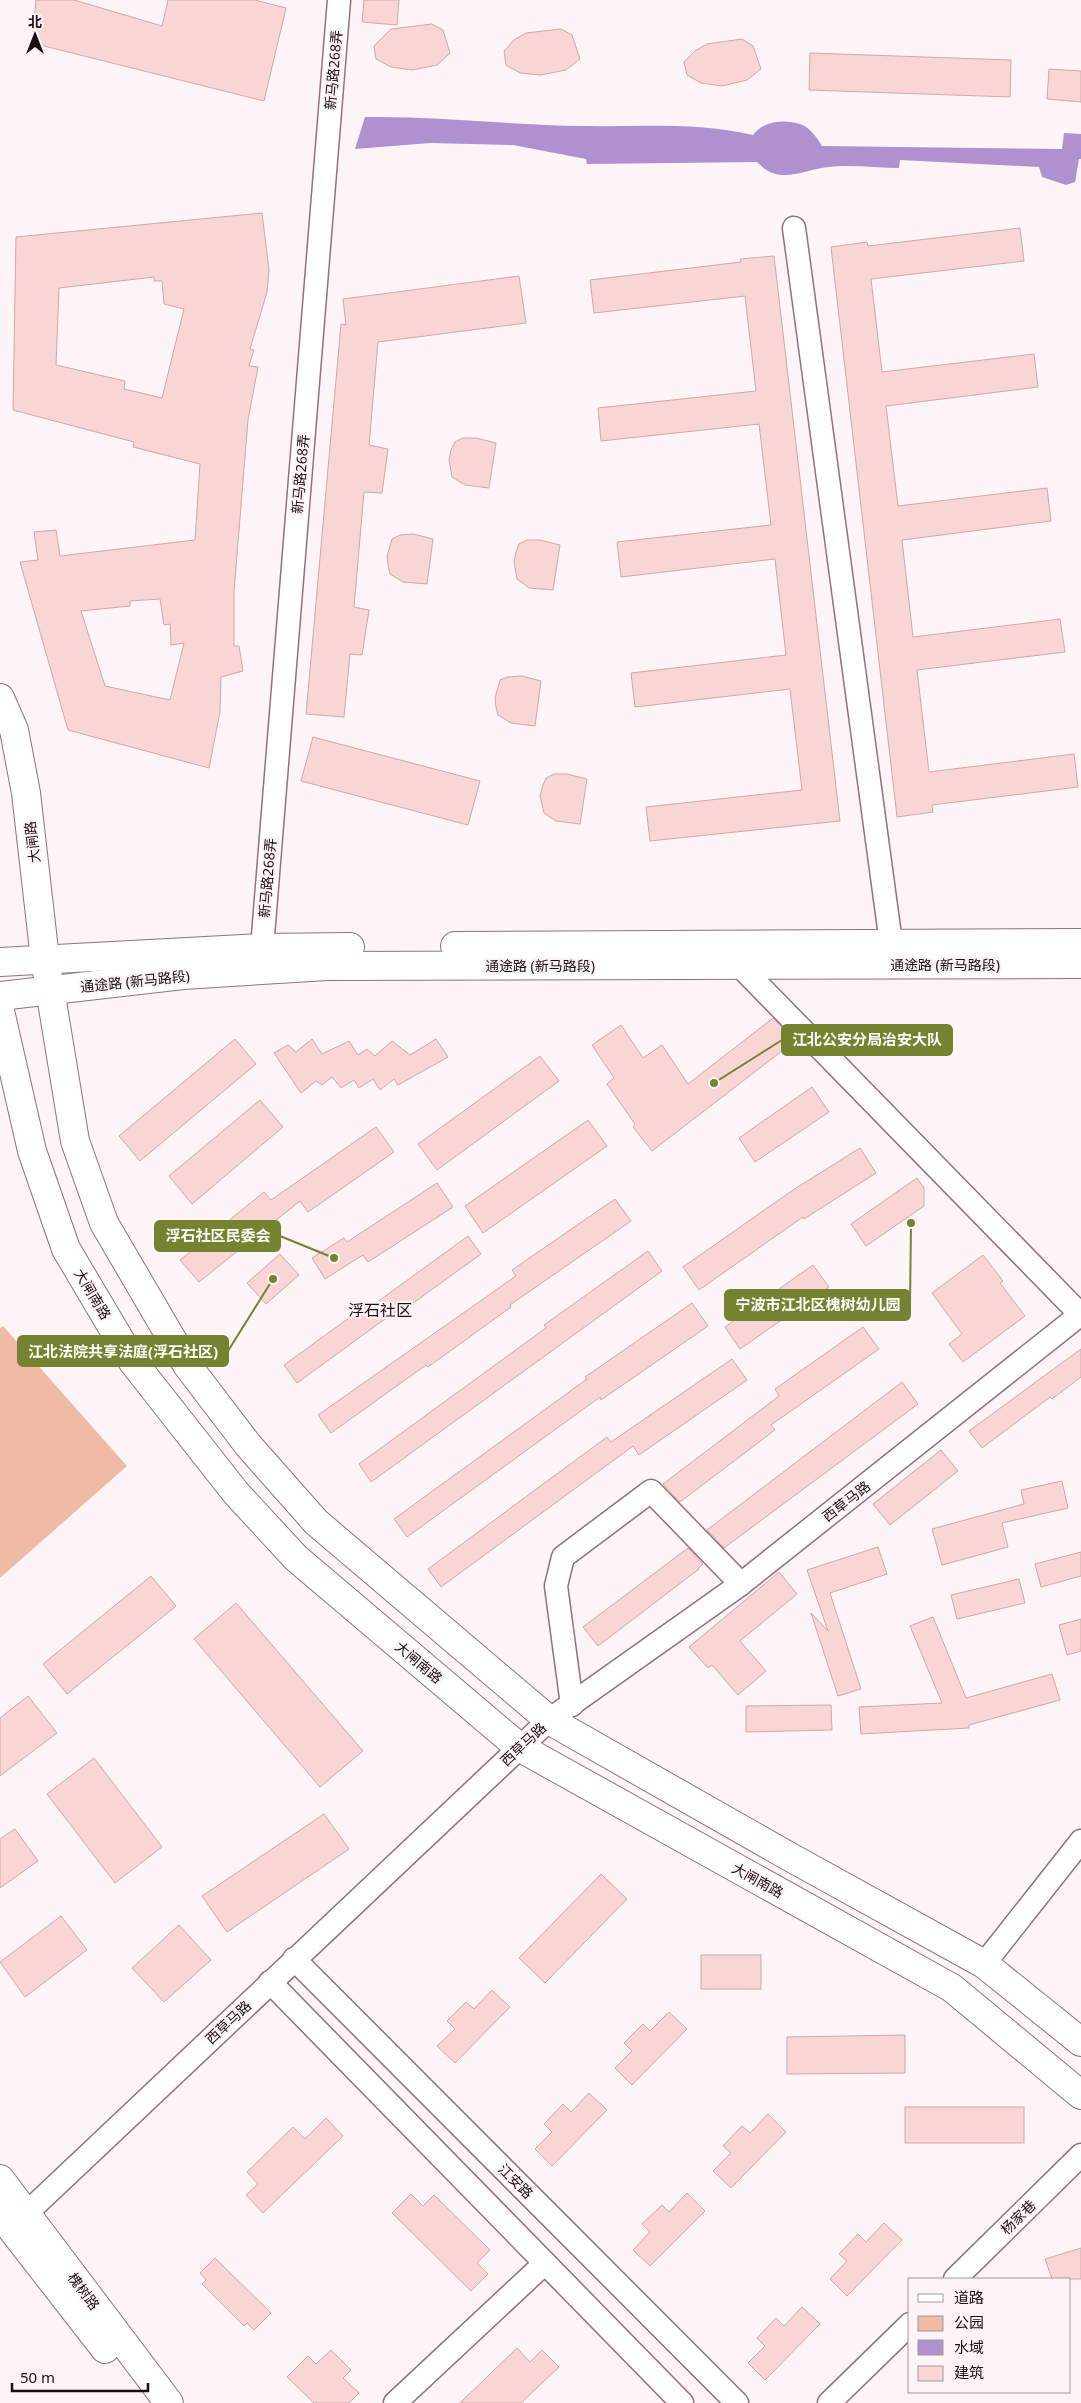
<svg xmlns="http://www.w3.org/2000/svg" width="1081" height="2403" viewBox="0 0 1081 2403" font-family="'Noto Sans','Noto Sans SC',sans-serif">
  <rect width="100%" height="100%" fill="#fcf4f7"/>
  <polygon fill="#f0bba4" points="3,1326 127,1466 0,1578 0,1328"/>
  <path fill="#ae91ce" d="M 365,117 C 437,116 510,125 582,126 C 639,127 696,122 753,135 C 763,121 783,119 800,124 C 810,127 817,138 822,146 L 1062,149 L 1064,133 L 1081,134 L 1081,159 L 1079,159 L 1075,182 L 1066,185 L 1042,177 L 1039,167 L 900,160 L 899,168 C 876,168 851,164 829,167 C 801,170 780,186 757,162 L 587,164 L 586,159 L 513,145 L 430,143 L 355,149 Z"/>
  <g fill="#f9d6d5" stroke="#d1a7a6" fill-rule="evenodd">
    <polygon points="36,0 74,0 162,26 168,0 255,0 286,8 264,101 32,43"/>
    <polygon points="364,0 399,0 397,25 362,22"/>
    <polygon points="432,24 443,30 450,53 437,65 412,70 391,67 376,59 374,46 391,29"/>
    <polygon points="561,29 572,35 580,59 566,70 541,75 520,73 506,65 504,51 514,40 526,33"/>
    <polygon points="742,39 753,46 761,69 747,80 722,86 701,83 687,75 684,62 695,51 707,44"/>
    <polygon points="810,53 1011,60 1010,97 809,90"/>
    <polygon points="1049,69 1081,71 1081,102 1047,99"/>
    <path d="M 262,213 L 269,270 L 267,292 L 250,349 L 254,350 L 249,366 L 258,367 L 248,420 L 234,592 L 234,646 L 239,646 L 243,671 L 221,677 L 220,712 L 209,768 L 68,730 L 20,562 L 38,560 L 34,532 L 56,530 L 60,556 L 195,540 L 200,464 L 133,447 L 134,442 L 13,410 L 16,237 ZM 154,277 L 154,281 L 162,281 L 164,304 L 184,309 L 162,398 L 124,389 L 125,381 L 56,365 L 59,288 ZM 160,599 L 164,625 L 170,624 L 171,645 L 184,643 L 170,700 L 105,686 L 81,611 L 130,606 L 130,601 Z"/>
    <polygon points="1020,228 1024,261 871,279 882,372 1034,354 1038,387 886,406 898,506 1047,488 1051,521 902,540 913,637 1060,619 1065,652 917,670 929,772 1074,754 1078,787 932,805 933,812 897,817 831,247 867,242 868,246"/>
    <polygon points="774,256 840,821 650,841 646,807 802,790 790,689 635,707 631,673 786,655 775,559 621,577 617,542 771,525 759,424 601,441 598,408 756,391 745,296 594,313 590,280 741,262 740,259"/>
    <polygon points="519,276 526,323 378,342 369,445 388,449 382,493 364,492 354,607 369,610 362,655 350,654 344,717 306,714 341,324 346,325 343,299"/>
    <polygon points="463,438 476,438 496,443 489,488 465,485 452,477 449,460 451,450 455,442"/>
    <polygon points="413,534 433,539 427,584 403,582 390,574 388,565 387,556 392,539 400,535"/>
    <polygon points="527,540 540,540 560,545 553,590 529,588 517,579 514,562 516,552 519,544"/>
    <polygon points="522,676 541,681 535,726 511,723 498,715 496,707 495,698 500,680 508,677"/>
    <polygon points="313,737 480,781 468,825 301,781"/>
    <polygon points="554,774 567,774 587,779 580,824 556,821 544,813 540,796 543,785 546,778"/>
    <polygon points="773,1018 795,1041 652,1151 633,1127 635,1124 607,1084 614,1078 592,1045 621,1025 643,1058 662,1045 688,1084"/>
    <polygon points="235,1039 256,1064 140,1161 119,1136"/>
    <polygon points="312,1039 322,1054 349,1041 358,1055 367,1049 375,1056 392,1041 410,1055 436,1039 448,1057 398,1085 394,1079 380,1090 373,1079 359,1088 354,1080 341,1088 332,1077 322,1085 316,1081 301,1093 274,1053 288,1045 296,1052"/>
    <polygon points="540,1056 559,1081 437,1170 418,1144"/>
    <polygon points="812,1087 829,1112 755,1162 739,1138"/>
    <polygon points="260,1100 283,1127 192,1204 169,1176"/>
    <polygon points="588,1120 607,1146 483,1233 465,1206"/>
    <polygon points="376,1127 394,1152 308,1212 300,1201 199,1282 180,1260 264,1192 271,1200"/>
    <polygon points="860,1148 876,1173 804,1219 803,1217 699,1290 683,1267 793,1190"/>
    <polygon points="917,1178 924,1188 924,1206 866,1246 851,1224"/>
    <polygon points="437,1183 453,1207 368,1262 363,1255 325,1279 312,1258 344,1238 347,1242"/>
    <polygon points="615,1199 631,1221 510,1305 511,1307 428,1367 426,1365 331,1433 318,1415 516,1276 512,1270"/>
    <polygon points="468,1236 481,1254 398,1314 396,1311 297,1383 284,1365 367,1305 369,1308"/>
    <polygon points="648,1251 662,1271 371,1482 359,1464 546,1328 544,1325"/>
    <polygon points="280,1254 299,1275 266,1304 247,1283"/>
    <polygon points="983,1255 1003,1281 1000,1283 1025,1316 963,1362 949,1344 962,1334 932,1293"/>
    <polygon points="813,1265 829,1287 740,1349 725,1327"/>
    <polygon points="692,1303 708,1326 601,1400 600,1397 407,1537 394,1519 587,1379 585,1377"/>
    <polygon points="863,1327 879,1349 771,1425 775,1430 680,1502 663,1484 779,1396 775,1389"/>
    <polygon points="1081,1349 1081,1377 1052,1399 1050,1397 982,1448 969,1431"/>
    <polygon points="732,1359 747,1380 639,1455 633,1446 441,1587 428,1569 607,1437 611,1442"/>
    <polygon points="902,1382 918,1404 724,1548 707,1530"/>
    <polygon points="941,1450 958,1471 890,1525 873,1504"/>
    <polygon points="1062,1481 1068,1508 1002,1523 1008,1547 942,1565 932,1529 1024,1504 1021,1490"/>
    <polygon points="878,1547 887,1574 830,1593 861,1689 838,1696 811,1613 828,1631 807,1570"/>
    <polygon points="688,1548 703,1564 698,1568 699,1569 598,1646 583,1627"/>
    <polygon points="1081,1552 1081,1576 1041,1587 1035,1564"/>
    <polygon points="779,1572 797,1594 740,1641 766,1671 738,1695 712,1665 708,1668 689,1647"/>
    <polygon points="151,1576 176,1606 67,1694 43,1664"/>
    <polygon points="1019,1579 1025,1603 957,1619 951,1595"/>
    <polygon points="236,1603 363,1751 320,1787 194,1639"/>
    <polygon points="933,1617 966,1698 1052,1674 1060,1700 969,1725 969,1728 861,1734 859,1707 942,1703 910,1626"/>
    <polygon points="1081,1619 1081,1651 1067,1655 1059,1625"/>
    <polygon points="28,1696 57,1733 0,1776 0,1718"/>
    <polygon points="831,1705 832,1730 746,1732 746,1706"/>
    <polygon points="94,1758 162,1847 115,1883 47,1794"/>
    <polygon points="324,1814 349,1849 227,1932 202,1896"/>
    <polygon points="15,1829 38,1861 0,1888 0,1839"/>
    <polygon points="601,1874 627,1899 545,1983 519,1958"/>
    <polygon points="61,1916 87,1950 25,1997 0,1962"/>
    <polygon points="179,1925 211,1960 164,2002 132,1968"/>
    <rect x="701" y="1955" width="60" height="34"/>
    <polygon points="492,1990 510,2007 455,2063 437,2046 455,2029 447,2021 466,2002 474,2009"/>
    <polygon points="669,2012 687,2029 632,2085 615,2068 632,2051 624,2043 643,2024 650,2031"/>
    <polygon points="905,2035 905,2073 787,2074 787,2037"/>
    <polygon points="589,2093 607,2110 552,2166 535,2149 552,2132 544,2124 563,2104 571,2112"/>
    <rect x="905" y="2107" width="119" height="36"/>
    <polygon points="768,2114 786,2132 731,2188 713,2171 731,2153 723,2146 742,2126 750,2133"/>
    <polygon points="326,2118 343,2136 263,2213 246,2195 258,2184 247,2172 293,2127 305,2139"/>
    <polygon points="687,2193 705,2211 650,2266 633,2250 650,2232 642,2224 662,2205 669,2212"/>
    <polygon points="411,2194 423,2206 434,2195 490,2250 477,2263 488,2274 471,2291 392,2213"/>
    <polygon points="884,2223 902,2240 847,2296 830,2279 847,2261 839,2254 858,2234 866,2242"/>
    <polygon points="1081,2248 1081,2279 1052,2279 1045,2259"/>
    <polygon points="215,2258 271,2313 254,2330 247,2323 244,2326 202,2284 206,2280 200,2273"/>
    <polygon points="802,2307 820,2324 765,2380 748,2363 765,2346 757,2338 776,2318 784,2326"/>
    <polygon points="517,2348 530,2362 542,2350 559,2367 521,2403 460,2403"/>
    <polygon points="331,2350 351,2370 343,2378 359,2393 349,2403 314,2403 287,2377 308,2356 316,2364"/>
  </g>
  <g fill="none" stroke-linecap="round" stroke-linejoin="round">
    <defs>
      <g id="minor">
        <polyline points="794,228 891,943"/>
        <polyline points="262,948 339,0"/>
        <polyline points="739,965 1080,1314"/>
        <polyline points="572,1705 556,1586 563,1557 651,1491 741,1584"/>
        <polyline points="294,1959 737,2403"/>
        <polyline points="984,1964 1081,1841"/>
        <polyline points="270,1982 682,2403"/>
        <polyline points="14,2225 549,1720 741,1584 1081,1314"/>
        <polyline points="955,2279 1081,2155"/>
        <polyline points="395,2403 545,2263"/>
        <polyline points="829,2403 910,2324"/>
      </g>
      <g id="major">
        <polyline points="0,698 14,730 26,793 45,959 75,1141 104,1223 187,1365 248,1445 316,1522 549,1720 790,1857 984,1964 1081,2042"/>
        <polyline points="455,946 1081,943"/>
        <polyline points="0,962 262,948 350,947"/>
        <polyline points="0,996 183,975 327,966 1081,964"/>
        <polyline points="0,1011 32,1151 66,1249 133,1362 236,1493 296,1558 519,1747 952,1988 1081,2095"/>
        <polyline points="0,2179 169,2403"/>
        <polyline points="0,2214 105,2349"/>
      </g>
    </defs>
    <use href="#minor" stroke="#94707d" stroke-width="25"/>
    <use href="#major" stroke="#94707d" stroke-width="30"/>
    <use href="#minor" stroke="#fff" stroke-width="22"/>
    <use href="#major" stroke="#fff" stroke-width="28"/>
  </g>
  <g text-anchor="middle" dominant-baseline="central" stroke-width="4.5" stroke-linejoin="round" paint-order="stroke">
    <g font-size="14" fill="#1c0e13" stroke="#fcf4f7">
      <text transform="translate(333 70) rotate(-85)">新马路268弄</text>
      <text transform="translate(300 474) rotate(-85)">新马路268弄</text>
      <text transform="translate(32 842) rotate(-97)">大闸路</text>
      <text transform="translate(267 878) rotate(-85)">新马路268弄</text>
      <text x="945" y="964">通途路 (新马路段)</text>
      <text x="540" y="965">通途路 (新马路段)</text>
      <text transform="translate(135 981) rotate(-6)">通途路 (新马路段)</text>
      <text transform="translate(93 1294) rotate(59)">大闸南路</text>
      <text transform="translate(846 1501) rotate(-38)">西草马路</text>
      <text transform="translate(419 1662) rotate(40)">大闸南路</text>
      <text transform="translate(523 1744) rotate(-43)">西草马路</text>
      <text transform="translate(758 1880) rotate(29)">大闸南路</text>
      <text transform="translate(228 2022) rotate(-43)">西草马路</text>
      <text transform="translate(516 2181) rotate(45)">江安路</text>
      <text transform="translate(1018 2217) rotate(-44)">杨家巷</text>
      <text transform="translate(84 2291) rotate(53)">槐树路</text>
    </g>
    <g font-size="16" fill="#1c0e13" stroke="#fcf4f7">
      <text x="380" y="1310">浮石社区</text>
    </g>
  </g>
  <path fill="none" stroke="#758230" stroke-width="2" d="M714 1083L782 1040M334 1258L280 1236M911 1223L910 1305M273 1279L228 1351"/>
  <g fill="#758230" stroke="#fcf4f7" stroke-width="2">
    <circle cx="714" cy="1083" r="5"/>
    <circle cx="334" cy="1258" r="5"/>
    <circle cx="911" cy="1223" r="5"/>
    <circle cx="273" cy="1279" r="5"/>
  </g>
  <g fill="#758230" stroke="#758230" stroke-width="2">
    <rect x="782" y="1025" width="170" height="30" rx="5"/>
    <rect x="155" y="1221" width="125" height="30" rx="5"/>
    <rect x="725" y="1290" width="185" height="30" rx="5"/>
    <rect x="18" y="1336" width="210" height="30" rx="5"/>
  </g>
  <g font-size="15" text-anchor="middle" font-weight="bold" fill="#fff">
    <text x="867" y="1045">江北公安分局治安大队</text>
    <text x="218" y="1241">浮石社区民委会</text>
    <text x="818" y="1310">宁波市江北区槐树幼儿园</text>
    <text x="123" y="1357">江北法院共享法庭(浮石社区)</text>
  </g>
  <rect x="908" y="2278" width="162" height="115" fill="#fcf4f7" stroke="#a2989c"/>
  <rect x="918" y="2294" width="25" height="8" fill="#ffffff" stroke="#a2989c"/>
  <text x="954" y="2303" font-size="15" fill="#1c0e13">道路</text>
  <rect x="918" y="2316" width="25" height="15" fill="#f0bba4" stroke="#a2989c"/>
  <text x="954" y="2328" font-size="15" fill="#1c0e13">公园</text>
  <rect x="918" y="2340" width="25" height="15" fill="#ae91ce" stroke="#a2989c"/>
  <text x="954" y="2353" font-size="15" fill="#1c0e13">水域</text>
  <rect x="918" y="2366" width="25" height="15" fill="#f9d6d5" stroke="#a2989c"/>
  <text x="954" y="2378" font-size="15" fill="#1c0e13">建筑</text>
  <g transform="translate(35 35)" stroke="#fcf4f7" stroke-width="4" paint-order="stroke">
  <path d="M0-4L9 19L0 12L-9 19Z" fill="#1c0e13"/>
  <text y="-8" font-size="14" font-weight="bold" text-anchor="middle" fill="#1c0e13">北</text>
  </g>
  <path d="M12 2383v8h136v-8" fill="none" stroke="#1c0e13" stroke-width="2.5"/>
  <text x="20" y="2383" font-size="15" fill="#1c0e13" stroke="#fcf4f7" stroke-width="4" paint-order="stroke">50 m</text>
</svg>
